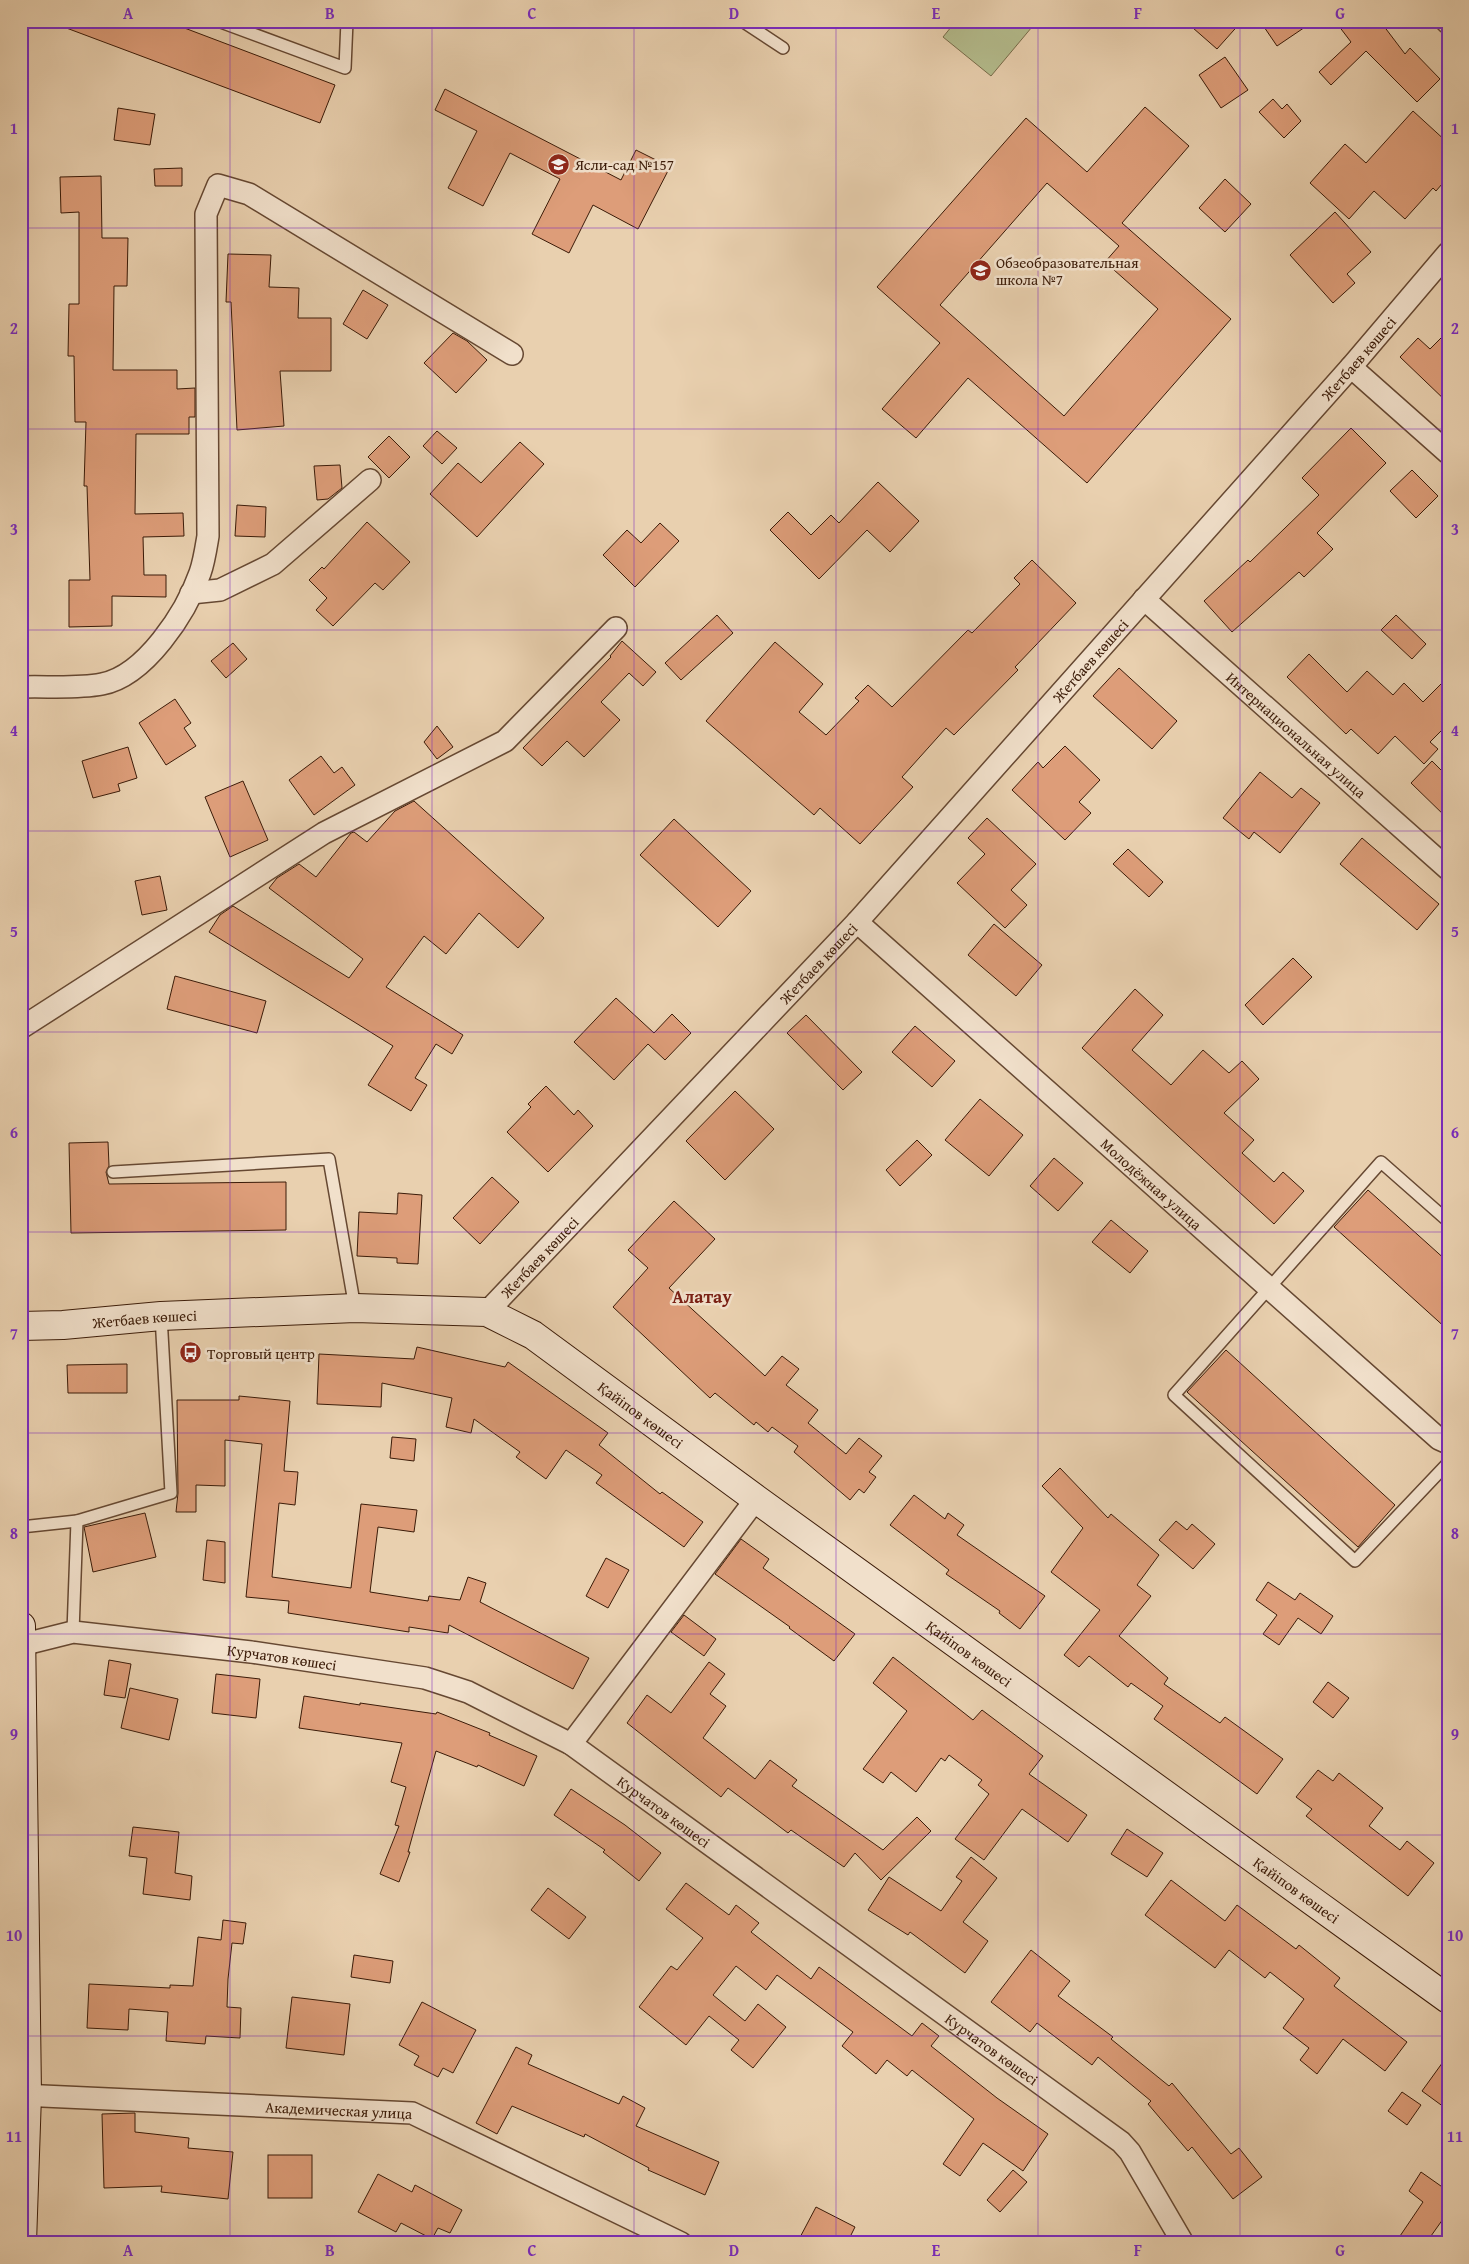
<svg xmlns="http://www.w3.org/2000/svg" width="1469" height="2264" viewBox="0 0 1469 2264" font-family="'Gentium Book Plus',serif">
  <rect width="100%" height="100%" fill="#e9d0af"/>
  <filter id="stains"><feTurbulence type="fractalNoise" baseFrequency=".004" numOctaves="4"/><feColorMatrix values="0 0 0 0 .2 0 0 0 0 .09 0 0 0 0 .02 0 0 0 .5 -.17"/></filter>
  <radialGradient id="worn" r=".72"><stop offset=".6" stop-color="#630" stop-opacity="0"/><stop offset="1" stop-color="#630" stop-opacity=".3"/></radialGradient>
  <polygon fill="#b4bc8d" stroke="#786c4a" points="956,21 1037,21 991,76 943,37"/>
  <g fill="#dd9d79" stroke="#3b1b08" fill-rule="evenodd">
    <polygon points="54,21 166,21 335,85 320,123 53,23"/>
    <polygon points="1185,21 1242,21 1217,49"/>
    <polygon points="1260,21 1314,21 1277,46"/>
    <polygon points="1335,21 1380,21 1405,54 1410,48 1440,79 1417,102 1366,51 1331,85 1319,72 1351,42"/>
    <polygon points="1225,57 1248,90 1221,108 1199,75"/>
    <polygon points="445,89 621,180 636,150 670,167 638,229 593,205 569,253 532,234 560,179 510,153 483,206 448,188 477,131 435,110"/>
    <polygon points="1273,99 1282,109 1287,104 1301,121 1284,138 1259,112"/>
    <path d="M 1145,107 L 1189,146 L 1122,223 L 1231,319 L 1087,483 L 968,378 L 916,438 L 882,409 L 940,343 L 877,287 L 1026,118 L 1087,172 ZM 1047,183 L 1119,246 L 1105,262 L 1158,309 L 1064,416 L 940,305 Z"/>
    <polygon points="118,108 155,114 150,145 114,140"/>
    <polygon points="1413,111 1448,143 1448,177 1436,191 1433,188 1405,219 1374,191 1349,219 1310,183 1345,144 1366,163"/>
    <polygon points="182,168 182,186 155,186 154,169"/>
    <polygon points="101,176 102,238 128,238 127,286 114,286 113,370 177,370 177,389 195,388 195,417 189,417 189,434 136,434 135,514 183,513 184,536 143,537 144,575 166,575 166,597 112,596 112,626 69,627 69,580 90,580 87,486 84,486 86,422 75,422 74,356 68,356 69,304 79,304 79,212 61,213 60,177"/>
    <polygon points="1225,179 1251,204 1225,232 1199,208"/>
    <polygon points="1335,212 1371,252 1347,274 1355,283 1333,303 1290,255"/>
    <polygon points="228,254 271,255 269,287 299,288 298,318 331,318 331,371 280,371 284,426 237,430 231,302 226,302"/>
    <polygon points="363,290 388,305 367,339 343,324"/>
    <polygon points="1448,331 1448,403 1400,357 1418,338 1430,349"/>
    <polygon points="453,333 467,341 487,360 456,393 424,363"/>
    <polygon points="1351,428 1386,463 1317,533 1333,549 1304,577 1299,572 1232,632 1204,601 1248,560 1250,562 1319,495 1302,478"/>
    <polygon points="437,431 457,448 442,464 423,446"/>
    <polygon points="389,436 410,457 389,478 368,457"/>
    <polygon points="520,442 544,464 477,537 430,494 458,463 481,483"/>
    <polygon points="340,465 342,488 328,499 317,500 314,466"/>
    <polygon points="1412,470 1438,496 1416,518 1390,491"/>
    <polygon points="878,482 919,521 890,552 867,530 819,579 770,530 788,512 811,535 831,515 839,523"/>
    <polygon points="237,505 266,507 265,537 235,536"/>
    <polygon points="367,522 410,562 383,590 375,583 333,626 316,610 327,598 309,580 322,567 324,569"/>
    <polygon points="660,523 679,541 635,587 603,555 627,530 641,543"/>
    <polygon points="1032,560 1076,603 1015,667 1018,670 954,735 946,728 902,777 913,787 860,844 820,808 814,815 706,721 775,642 823,684 799,712 826,735 859,701 855,698 868,685 892,707 968,630 972,633 1020,584 1014,578"/>
    <polygon points="717,615 733,633 681,680 665,663"/>
    <polygon points="1396,615 1426,644 1412,659 1381,630"/>
    <polygon points="622,641 656,672 643,686 629,673 601,702 620,720 584,757 567,741 542,766 523,748 611,657 610,656"/>
    <polygon points="233,643 247,659 226,678 211,661"/>
    <polygon points="1309,654 1347,692 1367,671 1393,695 1404,683 1423,702 1448,677 1448,724 1430,742 1438,749 1424,764 1395,736 1378,754 1351,729 1346,734 1287,677"/>
    <polygon points="1119,668 1177,721 1152,749 1093,696"/>
    <polygon points="175,699 191,723 184,728 196,746 166,765 139,723"/>
    <polygon points="437,726 453,747 437,759 424,742"/>
    <polygon points="1065,746 1100,780 1079,802 1091,813 1065,840 1012,790 1038,762 1043,768"/>
    <polygon points="128,747 137,778 118,784 120,791 93,798 82,761"/>
    <polygon points="321,756 334,773 342,767 355,785 314,815 289,780"/>
    <polygon points="1432,761 1448,777 1448,819 1411,783"/>
    <polygon points="1260,772 1292,798 1301,788 1320,803 1280,853 1254,832 1249,839 1223,818"/>
    <polygon points="243,781 268,840 230,857 205,797"/>
    <polygon points="414,801 544,918 518,948 479,913 446,954 424,936 386,987 463,1035 452,1054 436,1044 415,1078 427,1085 411,1111 368,1085 393,1046 209,932 220,915 233,906 349,978 363,959 269,888 277,878 299,864 316,877 351,833 354,832 367,842 395,811"/>
    <polygon points="987,818 1036,864 1011,890 1027,905 1005,928 957,883 985,854 968,838"/>
    <polygon points="674,819 751,891 718,927 640,855"/>
    <polygon points="1362,838 1439,904 1417,930 1340,864"/>
    <polygon points="1128,849 1163,882 1149,897 1113,864"/>
    <polygon points="160,876 167,910 142,915 135,881"/>
    <polygon points="994,924 1042,965 1016,996 968,955"/>
    <polygon points="1293,958 1312,977 1263,1025 1245,1005"/>
    <polygon points="175,976 266,1001 257,1033 167,1009"/>
    <polygon points="1135,989 1163,1015 1132,1050 1171,1085 1203,1050 1229,1073 1242,1061 1259,1079 1224,1113 1254,1140 1242,1153 1274,1182 1283,1172 1304,1191 1274,1224 1082,1048"/>
    <polygon points="616,998 654,1033 672,1014 691,1033 665,1060 648,1044 614,1080 574,1042"/>
    <polygon points="806,1015 862,1072 843,1090 787,1033"/>
    <polygon points="915,1026 955,1061 932,1087 892,1052"/>
    <polygon points="546,1086 574,1115 578,1110 593,1126 548,1172 507,1132 531,1107 528,1104"/>
    <polygon points="735,1091 774,1129 725,1180 686,1141"/>
    <polygon points="980,1099 1023,1135 989,1176 945,1140"/>
    <polygon points="917,1140 932,1155 900,1186 886,1170"/>
    <polygon points="108,1142 109,1166 106,1172 109,1184 286,1182 286,1230 71,1233 69,1143"/>
    <polygon points="1054,1158 1083,1183 1058,1211 1030,1186"/>
    <polygon points="492,1177 519,1202 480,1244 453,1218"/>
    <polygon points="1368,1190 1448,1262 1448,1330 1334,1227"/>
    <polygon points="398,1193 422,1195 418,1264 397,1263 397,1258 357,1256 359,1212 397,1214"/>
    <polygon points="674,1201 715,1239 669,1288 765,1376 782,1356 799,1369 786,1385 818,1410 808,1423 846,1454 859,1438 882,1456 869,1472 876,1477 864,1493 859,1489 850,1500 794,1452 798,1446 772,1427 768,1432 756,1422 754,1425 715,1393 710,1398 613,1307 648,1268 628,1250"/>
    <polygon points="1111,1220 1148,1251 1130,1273 1092,1242"/>
    <polygon points="417,1347 505,1367 508,1362 608,1433 599,1445 660,1494 662,1492 703,1522 684,1547 596,1483 602,1475 566,1450 546,1479 516,1457 520,1452 474,1419 471,1433 446,1427 452,1398 382,1383 381,1407 317,1404 319,1354 414,1359"/>
    <polygon points="1226,1350 1395,1505 1358,1547 1187,1392"/>
    <polygon points="127,1364 127,1393 68,1393 67,1365"/>
    <polygon points="239,1396 290,1401 284,1471 298,1472 295,1505 279,1503 272,1577 351,1588 361,1504 417,1510 414,1532 378,1527 370,1592 428,1601 429,1596 460,1600 468,1577 486,1583 480,1602 589,1658 573,1689 449,1625 448,1633 409,1627 409,1632 288,1613 289,1601 246,1597 262,1444 225,1440 225,1486 196,1485 196,1512 176,1512 178,1493 177,1400 239,1400"/>
    <polygon points="392,1437 416,1439 414,1461 390,1458"/>
    <polygon points="1060,1468 1108,1518 1111,1514 1159,1555 1137,1585 1151,1596 1119,1636 1168,1678 1164,1684 1220,1723 1225,1717 1283,1759 1257,1794 1154,1719 1163,1706 1131,1683 1128,1687 1089,1656 1079,1667 1064,1655 1100,1610 1051,1572 1083,1528 1042,1486"/>
    <polygon points="914,1495 945,1519 948,1513 964,1525 957,1535 1045,1596 1020,1629 999,1613 1000,1611 946,1574 949,1570 890,1525"/>
    <polygon points="145,1513 156,1557 93,1572 84,1527"/>
    <polygon points="1176,1521 1187,1530 1192,1524 1215,1544 1193,1569 1159,1540"/>
    <polygon points="741,1539 769,1559 763,1568 855,1634 834,1661 789,1628 790,1627 715,1574"/>
    <polygon points="207,1540 225,1542 225,1583 203,1580"/>
    <polygon points="606,1558 629,1570 608,1608 586,1596"/>
    <polygon points="1268,1582 1295,1600 1300,1593 1333,1616 1321,1634 1298,1618 1279,1645 1263,1634 1277,1615 1256,1600"/>
    <polygon points="684,1615 716,1639 704,1656 671,1632"/>
    <polygon points="893,1657 973,1720 982,1710 1043,1756 1029,1774 1087,1815 1068,1842 1022,1809 984,1860 955,1839 989,1794 978,1785 982,1780 949,1755 945,1761 941,1758 916,1792 891,1772 883,1783 863,1769 907,1711 873,1683"/>
    <polygon points="109,1660 131,1664 125,1698 104,1695"/>
    <polygon points="709,1662 725,1674 710,1694 726,1706 703,1738 755,1779 770,1760 797,1780 792,1786 883,1850 917,1817 931,1831 881,1880 855,1853 844,1867 791,1830 788,1833 728,1788 721,1797 627,1723 647,1695 671,1713"/>
    <polygon points="216,1674 260,1679 256,1718 212,1713"/>
    <polygon points="1328,1682 1349,1698 1333,1718 1313,1702"/>
    <polygon points="130,1688 178,1699 169,1740 121,1728"/>
    <polygon points="304,1696 360,1705 360,1703 436,1714 437,1712 490,1733 489,1735 537,1756 524,1786 478,1765 477,1767 436,1751 408,1852 410,1852 399,1882 380,1874 399,1826 395,1825 406,1787 391,1782 402,1743 299,1728"/>
    <polygon points="1318,1770 1333,1781 1339,1773 1383,1808 1369,1826 1400,1850 1407,1841 1434,1863 1408,1896 1306,1816 1312,1809 1296,1797"/>
    <polygon points="571,1789 625,1825 661,1853 639,1881 603,1852 605,1850 554,1815"/>
    <polygon points="133,1827 179,1832 175,1873 192,1876 190,1900 143,1894 147,1858 129,1856"/>
    <polygon points="1127,1829 1163,1853 1147,1877 1111,1854"/>
    <polygon points="971,1857 997,1878 963,1922 988,1941 965,1973 910,1932 908,1935 868,1910 889,1877 941,1911 962,1881 956,1877"/>
    <polygon points="1171,1880 1225,1921 1237,1905 1296,1949 1299,1945 1340,1978 1334,1986 1407,2042 1385,2071 1343,2039 1317,2074 1300,2060 1309,2048 1283,2028 1304,1999 1270,1972 1265,1978 1229,1950 1215,1968 1145,1915"/>
    <polygon points="686,1883 729,1915 736,1905 759,1923 751,1932 811,1979 819,1967 912,2036 922,2023 939,2036 931,2046 997,2098 1048,2134 1023,2171 983,2143 960,2176 943,2164 974,2119 912,2070 907,2076 887,2060 876,2074 842,2046 853,2032 777,1975 766,1990 736,1966 713,1995 745,2021 758,2004 786,2027 753,2068 731,2050 739,2040 709,2016 686,2045 639,2007 671,1966 677,1970 703,1938 666,1909"/>
    <polygon points="548,1888 586,1917 569,1939 531,1910"/>
    <polygon points="223,1920 246,1923 243,1944 232,1943 228,1979 227,2007 241,2008 240,2038 206,2036 205,2044 166,2041 168,2012 129,2009 128,2030 87,2028 89,1984 170,1988 170,1985 193,1986 198,1937 221,1940"/>
    <polygon points="1031,1950 1070,1981 1058,1996 1113,2037 1111,2039 1169,2086 1172,2083 1231,2154 1239,2148 1262,2177 1233,2199 1192,2147 1188,2151 1148,2104 1151,2101 1098,2057 1092,2065 1037,2023 1030,2032 991,2002"/>
    <polygon points="354,1955 393,1961 390,1983 351,1977"/>
    <polygon points="292,1997 350,2004 344,2055 286,2048"/>
    <polygon points="422,2002 476,2030 453,2073 443,2068 438,2077 414,2065 419,2056 399,2045"/>
    <polygon points="516,2047 532,2055 528,2064 619,2104 623,2096 645,2108 636,2126 719,2162 705,2195 648,2170 649,2168 585,2134 584,2137 512,2106 497,2134 476,2123"/>
    <polygon points="1448,2055 1448,2110 1422,2091"/>
    <polygon points="1402,2092 1421,2105 1407,2125 1388,2111"/>
    <polygon points="135,2113 135,2132 189,2138 188,2148 233,2152 228,2199 161,2192 162,2186 104,2188 102,2114"/>
    <rect x="268" y="2155" width="44" height="43"/>
    <polygon points="1013,2170 1027,2182 1000,2212 987,2200"/>
    <polygon points="1421,2172 1448,2191 1448,2212 1426,2243 1410,2243 1400,2236 1423,2202 1409,2191"/>
    <polygon points="378,2174 412,2192 415,2185 462,2210 450,2233 438,2228 432,2239 401,2223 396,2232 358,2212"/>
    <polygon points="816,2207 855,2227 847,2243 797,2243"/>
  </g>
  <g fill="none" stroke-linecap="round" stroke-linejoin="round">
    <defs>
      <g id="lane">
        <polyline points="218,21 345,68 347,21"/>
        <polyline points="742,21 783,48"/>
        <polyline points="113,1172 329,1159 355,1308"/>
        <polyline points="1448,1221 1381,1162 1174,1395 1355,1561 1448,1463"/>
        <polyline points="21,1527 77,1521 171,1493 161,1316"/>
        <polyline points="73,1632 77,1521"/>
      </g>
      <g id="street">
        <polyline points="1446,21 1448,23"/>
        <polyline points="1351,367 1448,453"/>
        <polyline points="191,593 220,590 273,564 370,480"/>
        <path id="s1" d="M 1144,599 L 1448,869"/>
        <path d="M 21,687 C 47,686 76,689 102,684 C 145,676 186,613 200,573 C 204,562 206,548 208,536 L 206,214 L 218,185 L 249,194 L 512,354"/>
        <path id="s2" d="M 857,922 L 1439,1439 L 1448,1443"/>
        <polyline points="21,1028 324,833 505,741 616,628"/>
        <path id="s3" d="M 487,1312 L 857,922 L 1351,367 L 1448,253"/>
        <path id="s4" d="M 21,1645 L 73,1632 L 251,1652 L 425,1678 L 468,1692 L 571,1744 L 1121,2142 L 1130,2152 L 1183,2243"/>
        <polyline points="571,1744 756,1499"/>
        <path id="s5" d="M 21,2095 L 412,2113 L 681,2243"/>
      </g>
      <g id="secondary">
        <path id="s6" d="M 21,1326 L 63,1325 L 161,1316 L 355,1308 L 487,1312 L 533,1335 L 756,1499 L 1448,1999"/>
        <polyline points="21,1626 27,2095 22,2243"/>
      </g>
    </defs>
    <use href="#lane" stroke="#664832" stroke-width="14"/>
    <use href="#street" stroke="#664832" stroke-width="24"/>
    <use href="#secondary" stroke="#3b1b08" stroke-width="30"/>
    <use href="#lane" stroke="#f1e0cb" stroke-width="11"/>
    <use href="#street" stroke="#f1e0cb" stroke-width="21"/>
    <use href="#secondary" stroke="#f1e0cb" stroke-width="28"/>
  </g>
  <path fill="none" stroke="#7b2cbf" stroke-width="1" stroke-opacity="0.55" d="M 230,21 L 230,2243M 432,21 L 432,2243M 634,21 L 634,2243M 836,21 L 836,2243M 1038,21 L 1038,2243M 1240,21 L 1240,2243M 21,228 L 1448,228M 21,429 L 1448,429M 21,630 L 1448,630M 21,831 L 1448,831M 21,1032 L 1448,1032M 21,1232 L 1448,1232M 21,1433 L 1448,1433M 21,1634 L 1448,1634M 21,1835 L 1448,1835M 21,2036 L 1448,2036"/>
  <defs>
    <symbol id="school-disc" viewBox="-11 -11 22 22"><circle r="9.5" fill="#8f2418" stroke="#f1e0cb"/><path d="M0-5L7-2L0 1L-7-2ZM-4 1L0 2.5L4 1V4Q0 6-4 4Z" fill="#fff"/></symbol>
    <symbol id="bus-disc" viewBox="-11 -11 22 22"><circle r="9.5" fill="#8f2418" stroke="#f1e0cb"/><path d="M-5-6H5V4H4V6H2V4H-2V6H-4V4H-5ZM-3.5-4V0h7V-4ZM-3.5 1.2v1.5H-2V1.2ZM2 1.2v1.5H3.5V1.2Z" fill="#fff"/></symbol>
  </defs>
  <g fill-rule="evenodd">
    <use href="#school-disc" x="546" y="152" width="25" height="25"/>
    <use href="#school-disc" x="968" y="258" width="25" height="25"/>
    <use href="#bus-disc" x="178" y="1340" width="25" height="25"/>
  </g>
  <g text-anchor="middle" dominant-baseline="central" stroke-width="5" stroke-linejoin="round" paint-order="stroke">
    <g font-size="15" fill="#3b1b08" stroke="#f1e0cb" text-anchor="start">
      <text x="575" y="164">Ясли-сад №157</text>
      <text x="996" y="262">Обзеобразовательная<tspan x="996" dy="17">школа №7</tspan></text>
      <text x="207" y="1353">Торговый центр</text>
    </g>
    <g font-size="15" fill="#3b1b08" stroke="#f1e0cb">
      <text stroke="none"><textPath href="#s3" startOffset="1292">Жетбаев көшесі</textPath></text>
      <text stroke="none"><textPath href="#s3" startOffset="888">Жетбаев көшесі</textPath></text>
      <text stroke="none"><textPath href="#s1" startOffset="204">Интернациональная улица</textPath></text>
      <text stroke="none"><textPath href="#s3" startOffset="481">Жетбаев көшесі</textPath></text>
      <text stroke="none"><textPath href="#s2" startOffset="394">Молодёжная улица</textPath></text>
      <text stroke="none"><textPath href="#s3" startOffset="76">Жетбаев көшесі</textPath></text>
      <text stroke="none"><textPath href="#s6" startOffset="124">Жетбаев көшесі</textPath></text>
      <text stroke="none"><textPath href="#s6" startOffset="652">Қайіпов көшесі</textPath></text>
      <text stroke="none"><textPath href="#s6" startOffset="1058">Қайіпов көшесі</textPath></text>
      <text stroke="none"><textPath href="#s4" startOffset="264">Курчатов көшесі</textPath></text>
      <text stroke="none"><textPath href="#s4" startOffset="684">Курчатов көшесі</textPath></text>
      <text stroke="none"><textPath href="#s6" startOffset="1462">Қайіпов көшесі</textPath></text>
      <text stroke="none"><textPath href="#s4" startOffset="1089">Курчатов көшесі</textPath></text>
      <text stroke="none"><textPath href="#s5" startOffset="318">Академическая улица</textPath></text>
    </g>
    <g font-size="18" font-weight="bold" fill="#7a1f14" stroke="#f1e0cb">
      <text x="702" y="1296">Алатау</text>
    </g>
  </g>
  <rect width="1469" height="2264" fill="none" stroke="#e9d0af" stroke-width="55"/>
  <rect x="28" y="28" width="1414" height="2208" fill="none" stroke="#7b2cbf" stroke-width="2"/>
  <g font-size="16" text-anchor="middle" font-weight="bold" fill="#7b2cbf">
    <text x="128" y="19">A</text>
    <text x="330" y="19">B</text>
    <text x="532" y="19">C</text>
    <text x="734" y="19">D</text>
    <text x="936" y="19">E</text>
    <text x="1138" y="19">F</text>
    <text x="1340" y="19">G</text>
    <text x="14" y="134">1</text>
    <text x="1455" y="134">1</text>
    <text x="14" y="334">2</text>
    <text x="1455" y="334">2</text>
    <text x="14" y="535">3</text>
    <text x="1455" y="535">3</text>
    <text x="14" y="736">4</text>
    <text x="1455" y="736">4</text>
    <text x="14" y="937">5</text>
    <text x="1455" y="937">5</text>
    <text x="14" y="1138">6</text>
    <text x="1455" y="1138">6</text>
    <text x="14" y="1339">7</text>
    <text x="1455" y="1339">7</text>
    <text x="14" y="1539">8</text>
    <text x="1455" y="1539">8</text>
    <text x="14" y="1740">9</text>
    <text x="1455" y="1740">9</text>
    <text x="14" y="1941">10</text>
    <text x="1455" y="1941">10</text>
    <text x="14" y="2142">11</text>
    <text x="1455" y="2142">11</text>
    <text x="128" y="2256">A</text>
    <text x="330" y="2256">B</text>
    <text x="532" y="2256">C</text>
    <text x="734" y="2256">D</text>
    <text x="936" y="2256">E</text>
    <text x="1138" y="2256">F</text>
    <text x="1340" y="2256">G</text>
  </g>
  <rect width="100%" height="100%" filter="url(#stains)"/>
  <rect width="100%" height="100%" fill="url(#worn)"/>
</svg>
